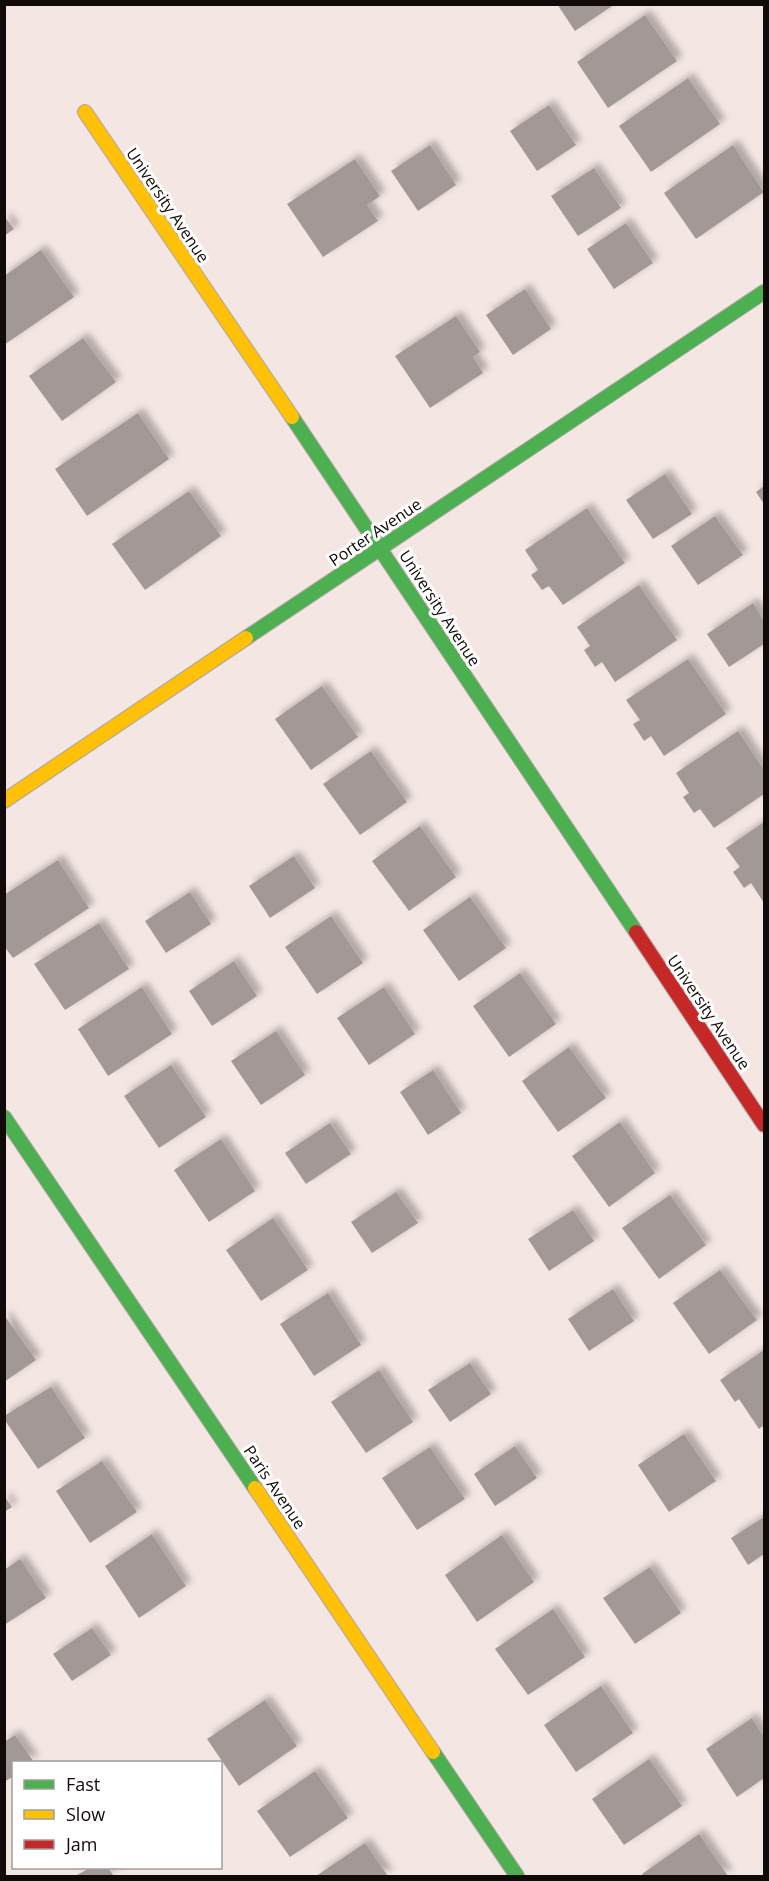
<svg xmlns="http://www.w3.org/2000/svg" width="769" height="1881" viewBox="0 0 769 1881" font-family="'Open Sans',sans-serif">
  <defs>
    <filter id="shadow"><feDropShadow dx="5.5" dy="-5.5" stdDeviation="3" flood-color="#0004"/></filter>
  </defs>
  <rect width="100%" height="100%" fill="#f3e6e3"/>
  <g fill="#a29895" filter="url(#shadow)">
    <polygon points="557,4 615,4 575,31"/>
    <polygon points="645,15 677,61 608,108 577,62"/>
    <polygon points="688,78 720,124 651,172 619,126"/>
    <polygon points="549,105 576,145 537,171 510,131"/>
    <polygon points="430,145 456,185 418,211 391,171"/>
    <polygon points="733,145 764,192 696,239 664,193"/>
    <polygon points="355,159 380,196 367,205 378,221 323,257 287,204"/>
    <polygon points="594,168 621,208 578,236 551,196"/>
    <polygon points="4,216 14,229 4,236"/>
    <polygon points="626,223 653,263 614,289 587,249"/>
    <polygon points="41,250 74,297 4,345 4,276"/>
    <polygon points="525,289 551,329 513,355 486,315"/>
    <polygon points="456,316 480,352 473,357 483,373 430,408 395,356"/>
    <polygon points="83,338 116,382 62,421 29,376"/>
    <polygon points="138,413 169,459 87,516 55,469"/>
    <polygon points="665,474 692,514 653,539 626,500"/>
    <polygon points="764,486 764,504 756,492"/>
    <polygon points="189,491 221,536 145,590 112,544"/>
    <polygon points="587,508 625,563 563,605 549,586 542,590 531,575 538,570 525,550"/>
    <polygon points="715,516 743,555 698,585 671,546"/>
    <polygon points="639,585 677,640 615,682 602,662 595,667 584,650 590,646 577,627"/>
    <polygon points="753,603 764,621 764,644 729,667 707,634"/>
    <polygon points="688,659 726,714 664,756 651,736 644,741 633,724 640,720 626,700"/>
    <polygon points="322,686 358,737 311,770 275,719"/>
    <polygon points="738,731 764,770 764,794 714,828 700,809 694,813 683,797 689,793 676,773"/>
    <polygon points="371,751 407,802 360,835 323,784"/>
    <polygon points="764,822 764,903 751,883 744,888 733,872 740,867 726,848"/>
    <polygon points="420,826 456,877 409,911 372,861"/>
    <polygon points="294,856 315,888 270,918 249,886"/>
    <polygon points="58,860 89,908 13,958 4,946 4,895"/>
    <polygon points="190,892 211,924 166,953 145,921"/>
    <polygon points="470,897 506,948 459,981 423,930"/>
    <polygon points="331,916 363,963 317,994 285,947"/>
    <polygon points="99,923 129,969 65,1010 34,964"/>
    <polygon points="234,961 257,996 212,1026 189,991"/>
    <polygon points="520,973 556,1024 509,1057 473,1006"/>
    <polygon points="142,987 172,1034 108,1076 78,1029"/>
    <polygon points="384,987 415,1034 369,1065 337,1018"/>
    <polygon points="276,1031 305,1075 261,1105 231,1061"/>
    <polygon points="569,1047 606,1098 558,1132 522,1081"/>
    <polygon points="171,1065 206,1117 159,1148 124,1096"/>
    <polygon points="433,1070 461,1113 428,1135 400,1092"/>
    <polygon points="620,1122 655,1173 609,1207 572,1156"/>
    <polygon points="330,1123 351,1154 306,1184 285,1153"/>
    <polygon points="221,1139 255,1191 209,1222 174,1170"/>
    <polygon points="396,1192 418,1223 372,1253 351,1222"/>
    <polygon points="670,1195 706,1245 659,1279 622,1228"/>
    <polygon points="573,1210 594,1241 549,1271 528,1239"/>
    <polygon points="273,1218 308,1270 261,1301 226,1250"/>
    <polygon points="720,1270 757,1320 709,1354 673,1303"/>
    <polygon points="613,1289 634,1321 589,1351 568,1319"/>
    <polygon points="328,1293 361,1345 314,1376 280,1324"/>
    <polygon points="4,1315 36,1360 4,1382"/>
    <polygon points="764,1350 764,1425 759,1429 739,1399 735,1402 720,1380"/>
    <polygon points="470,1363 491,1394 450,1422 428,1390"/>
    <polygon points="379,1370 413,1422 366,1453 331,1402"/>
    <polygon points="51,1387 85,1438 38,1469 4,1419 4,1416"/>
    <polygon points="684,1434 716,1481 669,1512 638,1465"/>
    <polygon points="515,1446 537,1478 495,1506 474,1474"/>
    <polygon points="430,1447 465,1499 417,1530 382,1478"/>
    <polygon points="102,1461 137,1512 90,1543 56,1491"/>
    <polygon points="4,1496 12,1507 4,1512"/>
    <polygon points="764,1517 764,1554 748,1565 731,1538"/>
    <polygon points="152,1534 186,1586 139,1618 105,1566"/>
    <polygon points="502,1535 534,1582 477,1622 445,1575"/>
    <polygon points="20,1559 46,1598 4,1625 4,1570"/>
    <polygon points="650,1567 681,1613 635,1644 603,1598"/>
    <polygon points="553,1609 585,1657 528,1695 495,1649"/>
    <polygon points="92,1628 111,1655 72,1681 53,1654"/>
    <polygon points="601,1686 633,1733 576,1772 544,1725"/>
    <polygon points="265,1700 297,1746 239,1786 207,1739"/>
    <polygon points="752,1718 764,1737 764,1778 737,1797 706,1749"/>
    <polygon points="15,1735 34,1762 14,1762 14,1776 4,1782 4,1742"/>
    <polygon points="649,1759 682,1806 624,1845 592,1799"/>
    <polygon points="315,1771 348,1818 290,1857 257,1811"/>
    <polygon points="699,1834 728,1876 644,1876 642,1874"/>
    <polygon points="365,1843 388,1876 316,1876"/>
    <polygon points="90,1868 108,1868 114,1876 75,1876"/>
  </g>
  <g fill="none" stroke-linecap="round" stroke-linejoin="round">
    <defs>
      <g id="fast">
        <polyline points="292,417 636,932"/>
        <polyline points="246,638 764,292"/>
        <polyline points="4,1117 255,1488"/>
        <polyline points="433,1752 517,1876"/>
      </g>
      <g id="slow">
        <polyline points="85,112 292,417"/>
        <polyline points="4,801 246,638"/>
        <polyline points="255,1488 433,1752"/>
      </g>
      <polyline id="jam" points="636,932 764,1125"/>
    </defs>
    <use href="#fast" stroke="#aea4a2" stroke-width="16"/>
    <use href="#slow" stroke="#aea4a2" stroke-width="16"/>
    <use href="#jam" stroke="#aea4a2" stroke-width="16"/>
    <use href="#fast" stroke="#4caf50" stroke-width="14"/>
    <use href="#slow" stroke="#ffc107" stroke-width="14"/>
    <use href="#jam" stroke="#c62828" stroke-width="14"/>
  </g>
  <g text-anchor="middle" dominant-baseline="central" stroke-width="6" stroke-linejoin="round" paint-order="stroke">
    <g font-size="16" fill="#110a08" stroke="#fff">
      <text transform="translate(168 205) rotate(56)">University Avenue</text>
      <text transform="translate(375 532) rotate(-34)">Porter Avenue</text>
      <text transform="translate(440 608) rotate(57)">University Avenue</text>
      <text transform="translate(709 1012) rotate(56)">University Avenue</text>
      <text transform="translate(275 1487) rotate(56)">Paris Avenue</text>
    </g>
  </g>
  <rect width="769" height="1881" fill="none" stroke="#110a08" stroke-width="12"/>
  <rect x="12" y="1761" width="210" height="108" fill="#ffffff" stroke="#a09d9c" stroke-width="1.5"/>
  <rect x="24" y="1780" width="30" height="9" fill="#4caf50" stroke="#a09d9c" stroke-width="1.5"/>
  <text x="66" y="1791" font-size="18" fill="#110a08">Fast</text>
  <rect x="24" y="1810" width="30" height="9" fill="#ffc107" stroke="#a09d9c" stroke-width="1.5"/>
  <text x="66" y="1821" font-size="18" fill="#110a08">Slow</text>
  <rect x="24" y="1840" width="30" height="9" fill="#c62828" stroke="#a09d9c" stroke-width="1.5"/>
  <text x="66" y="1851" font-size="18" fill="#110a08">Jam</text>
</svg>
